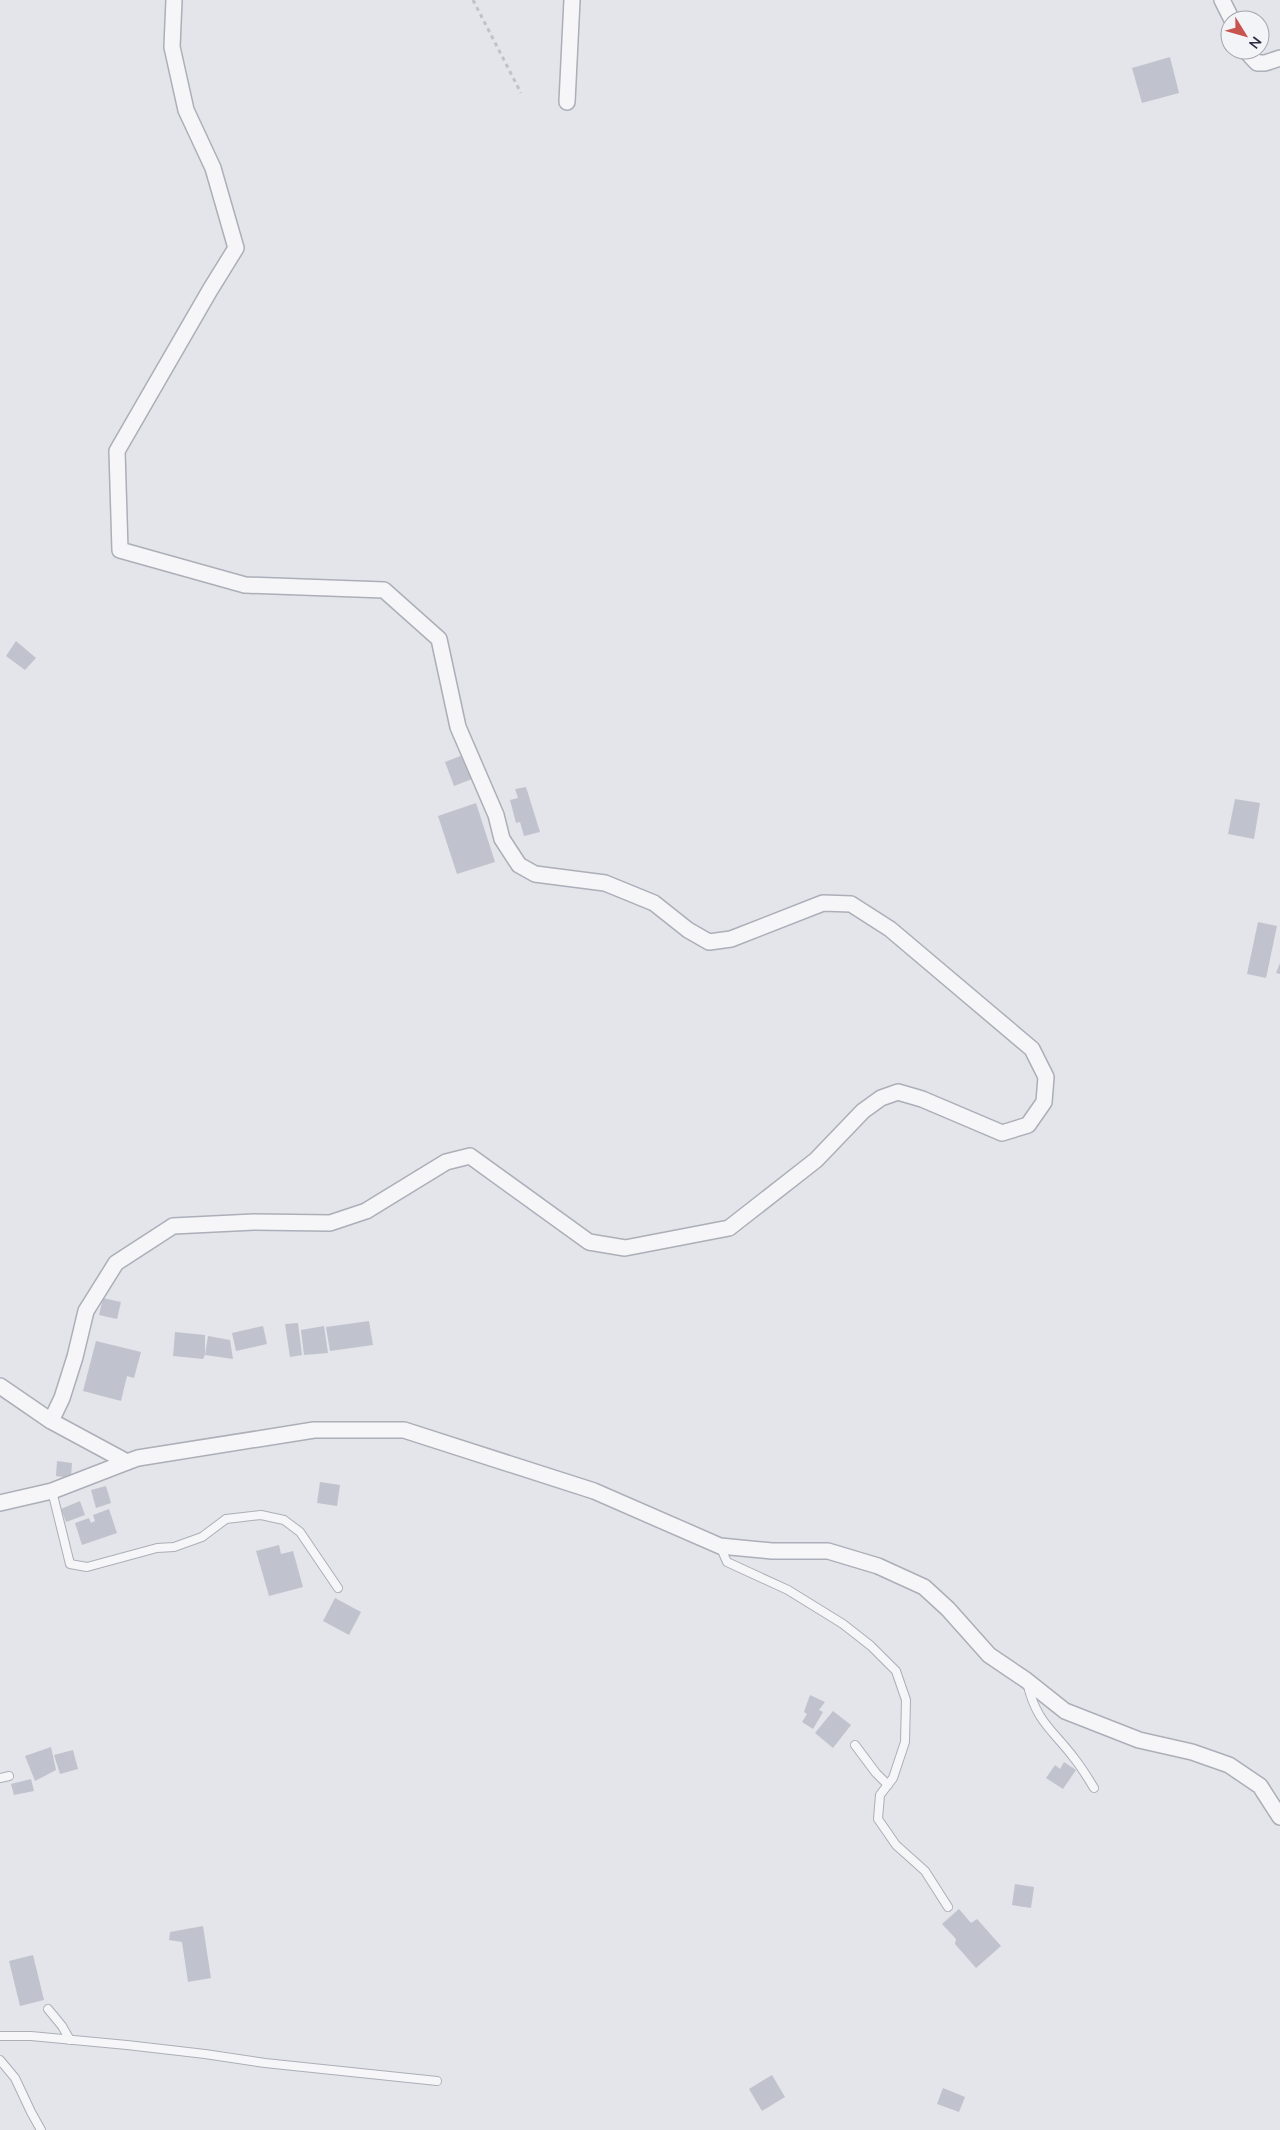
<svg xmlns="http://www.w3.org/2000/svg" width="1280" height="2130" viewBox="0 0 1280 2130" font-family="Mulish,sans-serif">
  <rect width="100%" height="100%" fill="#e3e5ea"/>
  <g fill="#c0c3cd">
    <polygon points="1170,57 1179,93 1142,103 1132,68"/>
    <polygon points="16,641 36,658 25,670 6,656"/>
    <polygon points="463,755 472,779 454,786 445,762"/>
    <polygon points="526,787 540,832 524,836 520,822 516,823 510,800 518,798 515,789"/>
    <polygon points="1235,799 1260,803 1254,839 1228,834"/>
    <polygon points="476,803 495,862 457,874 438,816"/>
    <polygon points="1258,922 1277,926 1266,978 1247,974"/>
    <polygon points="1280,963 1280,974 1276,973"/>
    <polygon points="103,1298 121,1302 117,1319 99,1315"/>
    <polygon points="369,1321 373,1345 330,1351 326,1327"/>
    <polygon points="298,1323 302,1355 290,1357 285,1324"/>
    <polygon points="263,1326 267,1344 236,1351 232,1333"/>
    <polygon points="324,1326 328,1353 304,1355 301,1330"/>
    <polygon points="175,1332 205,1335 205,1355 208,1336 230,1340 233,1359 205,1355 203,1359 173,1356"/>
    <polygon points="96,1341 141,1352 134,1378 127,1376 121,1401 83,1391"/>
    <polygon points="57,1461 72,1463 71,1478 56,1476"/>
    <polygon points="320,1482 340,1485 337,1506 317,1503"/>
    <polygon points="106,1486 111,1503 96,1508 91,1490"/>
    <polygon points="80,1501 85,1515 66,1522 61,1509"/>
    <polygon points="109,1509 117,1533 82,1545 75,1523 89,1518 91,1523 95,1521 93,1515"/>
    <polygon points="279,1545 281,1554 293,1551 303,1587 269,1596 256,1551"/>
    <polygon points="335,1598 361,1612 349,1635 323,1621"/>
    <polygon points="810,1695 825,1702 819,1710 823,1712 813,1729 802,1722 807,1714 804,1712"/>
    <polygon points="833,1711 851,1725 833,1748 815,1733"/>
    <polygon points="51,1747 56,1770 35,1781 25,1756"/>
    <polygon points="73,1750 78,1769 60,1774 54,1755"/>
    <polygon points="1064,1762 1076,1770 1063,1789 1046,1778 1055,1765 1060,1769"/>
    <polygon points="31,1779 34,1791 14,1795 11,1784"/>
    <polygon points="1015,1884 1034,1887 1031,1908 1012,1905"/>
    <polygon points="959,1909 971,1923 977,1919 1001,1946 976,1968 955,1944 956,1939 942,1924"/>
    <polygon points="203,1926 211,1978 188,1982 182,1942 169,1940 170,1932"/>
    <polygon points="33,1955 44,2000 20,2006 9,1961"/>
    <polygon points="772,2075 785,2097 762,2111 749,2089"/>
    <polygon points="943,2088 965,2097 959,2112 937,2104"/>
  </g>
  <g fill="none" stroke-linecap="round" stroke-linejoin="round">
    <defs>
      <g id="lane">
        <polyline points="52,1491 70,1564 87,1567 157,1548 174,1547 202,1537 226,1519 261,1515 284,1520 300,1532 338,1588"/>
        <polyline points="720,1546 727,1562 788,1590 843,1624 871,1646 896,1671 906,1700 905,1742 893,1778 880,1795 878,1819 896,1845 925,1871 948,1907"/>
        <path d="M 1027,1682 C 1036,1722 1052,1729 1074,1758 C 1082,1768 1088,1778 1094,1788"/>
        <polyline points="855,1745 876,1773 888,1785"/>
        <polyline points="0,1778 9,1776"/>
        <polyline points="48,2009 62,2026 70,2040"/>
        <polyline points="0,2036 31,2036 127,2045 205,2054 265,2063 437,2081"/>
        <polyline points="0,2060 15,2078 31,2112 41,2130"/>
      </g>
      <g id="street">
        <polyline points="1222,0 1232,20"/>
        <polyline points="1245,50 1257,63 1265,63 1280,58"/>
        <polyline points="567,102 572,0"/>
        <polyline points="0,1386 51,1421 127,1462 138,1458 314,1430 404,1430 594,1491 720,1546 772,1551 828,1551 878,1566 924,1587 948,1609 989,1655 1026,1680 1065,1711 1139,1740 1192,1752 1229,1765 1260,1786 1280,1817"/>
        <polyline points="51,1421 62,1398 75,1357 86,1311 116,1263 173,1226 254,1222 330,1223 366,1211 446,1162 470,1156 589,1242 625,1248 729,1228 816,1160 863,1111 881,1098 898,1092 922,1099 1002,1133 1028,1125 1044,1102 1046,1077 1032,1049 890,929 851,904 823,903 731,939 709,942 688,930 654,903 605,883 535,874 519,865 502,839 496,815 458,727 439,639 384,590 245,585 120,550 117,451 210,290 236,248 213,168 186,110 172,47 174,0"/>
        <polyline points="0,1503 52,1491 127,1462"/>
      </g>
    </defs>
    <use href="#lane" stroke="#acaeb8" stroke-width="10"/>
    <use href="#street" stroke="#acaeb8" stroke-width="18"/>
    <polyline stroke="#c1c2c9" stroke-width="3" stroke-dasharray="4 4" stroke-linecap="butt" points="473,0 521,93"/>
    <use href="#lane" stroke="#f6f6f9" stroke-width="8"/>
    <use href="#street" stroke="#f6f6f9" stroke-width="15"/>
  </g>
  <g transform="translate(1245 35) rotate(127)"><circle r="24" fill="#f3f4f8" stroke="#a3a5af"/>
  <path d="M0-4L9 19L0 12L-9 19Z" fill="#c8544f"/>
  <text y="-8" font-size="14" font-weight="bold" text-anchor="middle" fill="#2c2f42">N</text>
  </g>
</svg>
